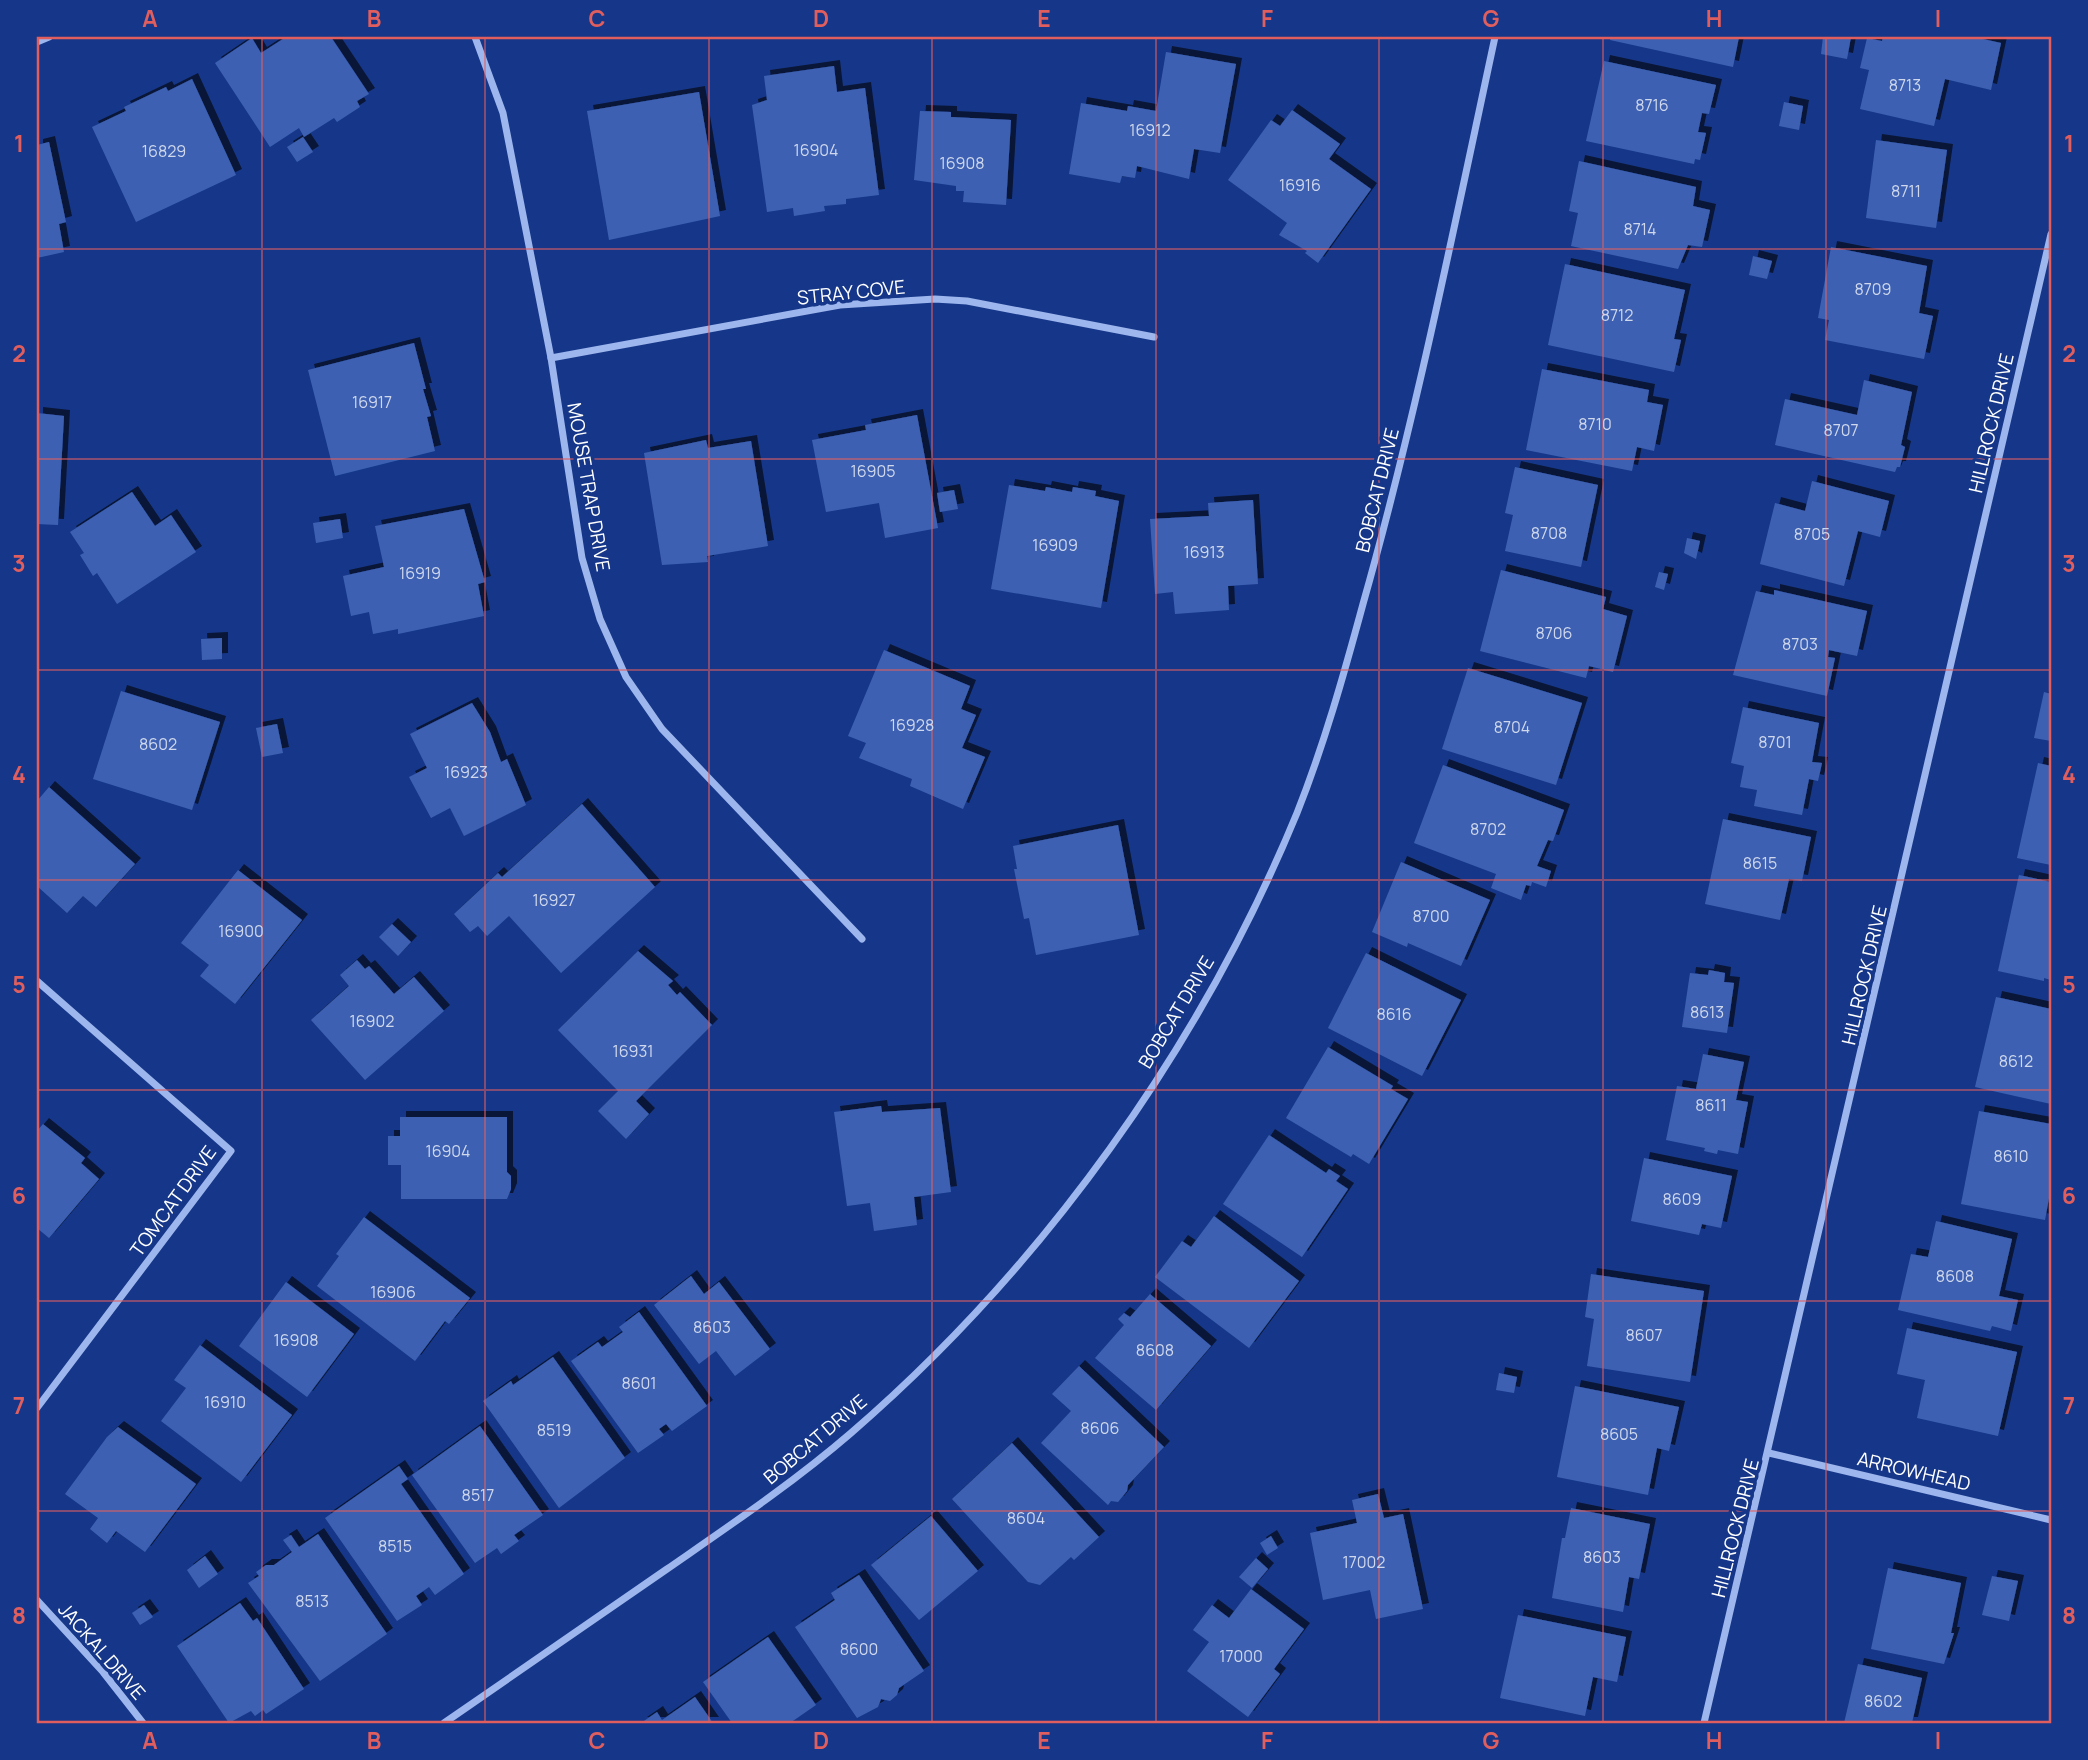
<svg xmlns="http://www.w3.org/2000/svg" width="2088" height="1760" viewBox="0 0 2088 1760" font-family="Manrope,sans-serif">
  <defs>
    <filter id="shadow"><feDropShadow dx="6" dy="-6" stdDeviation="0" flood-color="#0009"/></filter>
  </defs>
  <rect width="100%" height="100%" fill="#163789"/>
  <g fill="#3e61b2" filter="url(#shadow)">
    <polygon points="286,37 331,37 369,94 357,101 360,107 337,122 334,118 304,137 299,128 270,147 215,63 252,38 261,53"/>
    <polygon points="1611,37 1739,37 1733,67 1610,40"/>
    <polygon points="1823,37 1851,37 1847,59 1821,54"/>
    <polygon points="1883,37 1974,37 2001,43 1991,90 1945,79 1934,126 1860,109 1869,70 1860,68 1867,38 1882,41"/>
    <polygon points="1166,52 1236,64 1220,153 1194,149 1189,179 1137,166 1135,178 1122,176 1120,183 1069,174 1081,103 1127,111 1128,106 1156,111"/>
    <polygon points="1604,61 1716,85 1709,114 1702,113 1698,132 1706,133 1700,160 1695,159 1694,164 1586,141"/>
    <polygon points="834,66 837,92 865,88 879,195 846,199 846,204 824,206 825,211 794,216 793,208 767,212 752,105 767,100 764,76"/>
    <polygon points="192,79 236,175 136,222 92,127 126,111 124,107 166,87 168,91"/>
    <polygon points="699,92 720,216 609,240 587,111"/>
    <polygon points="1784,102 1803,106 1799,130 1779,126"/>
    <polygon points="1292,110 1340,144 1329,159 1371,189 1318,263 1305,253 1307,251 1279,235 1287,223 1228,180 1271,120 1280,126"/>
    <polygon points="920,111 951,112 951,117 1011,120 1006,205 963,202 964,191 956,191 956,186 914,180"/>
    <polygon points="303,137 313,152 297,162 287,147"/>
    <polygon points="1876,140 1947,150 1936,228 1866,218"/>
    <polygon points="49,142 66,222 59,224 64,252 37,258 37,145"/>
    <polygon points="1579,161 1696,187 1693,206 1710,210 1702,247 1688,245 1678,269 1571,246 1578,213 1569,211"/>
    <polygon points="1831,247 1927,266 1919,313 1933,316 1924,359 1825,340 1829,320 1818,318"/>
    <polygon points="1753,256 1772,261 1767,279 1749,275"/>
    <polygon points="1565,264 1685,290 1674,339 1681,340 1674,372 1548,345"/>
    <polygon points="414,343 426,389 423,389 431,416 427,417 435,451 335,476 308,370"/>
    <polygon points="1542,369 1649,390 1647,402 1663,405 1654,451 1637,447 1632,471 1526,450"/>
    <polygon points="1864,380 1912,392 1901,445 1905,447 1900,467 1897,467 1895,472 1775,445 1785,399 1857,415"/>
    <polygon points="37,413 64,416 58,525 37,524"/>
    <polygon points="917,415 938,528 885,538 879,503 826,512 812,440 866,430 865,425"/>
    <polygon points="706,440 708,448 751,441 768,546 707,556 708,562 662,565 644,453"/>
    <polygon points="1515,467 1598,485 1581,567 1505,551 1513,515 1505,513"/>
    <polygon points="1812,481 1889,501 1880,537 1858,531 1844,586 1760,564 1775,503 1805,511"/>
    <polygon points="1009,485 1045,491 1046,487 1072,492 1073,487 1096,491 1095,496 1119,501 1101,608 991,589"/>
    <polygon points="954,490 958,509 940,512 937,493"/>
    <polygon points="132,492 155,526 171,515 196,552 117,604 97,573 93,576 80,555 84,553 70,532"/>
    <polygon points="1253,500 1258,584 1228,586 1229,610 1175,614 1173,592 1155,594 1150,519 1209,516 1208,503"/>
    <polygon points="464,509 485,582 478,584 484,616 398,634 398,629 373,634 369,612 351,616 343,576 384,567 375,526"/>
    <polygon points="340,519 343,538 316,543 313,523"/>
    <polygon points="1687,538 1700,541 1696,559 1684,553"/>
    <polygon points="1501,570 1606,597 1603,609 1627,616 1613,672 1589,666 1586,678 1480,651"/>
    <polygon points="1659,572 1668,574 1664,590 1655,587"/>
    <polygon points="1774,590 1867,611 1857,656 1829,650 1828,657 1835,658 1827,696 1733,675 1756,591 1774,595"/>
    <polygon points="222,638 222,659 202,660 201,639"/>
    <polygon points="884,650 970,686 961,709 976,715 962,748 985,757 963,809 910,786 912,779 859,758 866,743 848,736"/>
    <polygon points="1468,668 1582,703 1556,785 1442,749"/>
    <polygon points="121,691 220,722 192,810 93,779"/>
    <polygon points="2044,692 2051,694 2051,741 2034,738"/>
    <polygon points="472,703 490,732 501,762 507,759 526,805 464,836 450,808 431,818 409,777 427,768 410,734"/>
    <polygon points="1743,707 1819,723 1812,762 1822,763 1818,781 1809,779 1802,815 1754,806 1757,790 1740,787 1744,766 1731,763"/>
    <polygon points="277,724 283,753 262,757 256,728"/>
    <polygon points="2038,763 2051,766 2051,865 2017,858"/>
    <polygon points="1443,765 1564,810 1553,841 1548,840 1537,866 1551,871 1546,887 1532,882 1531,886 1526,885 1521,900 1491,888 1496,874 1414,843"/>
    <polygon points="49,787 135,864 96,907 83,896 67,913 37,886 37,801"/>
    <polygon points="582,804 655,887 561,973 509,916 487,936 478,926 470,932 454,914 498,873 502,877"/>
    <polygon points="1723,819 1811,837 1802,881 1789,879 1780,920 1705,904"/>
    <polygon points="1118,825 1139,935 1036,955 1029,918 1024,919 1014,869 1017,869 1013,846"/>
    <polygon points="1401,862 1490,900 1461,966 1408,943 1407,947 1372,932"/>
    <polygon points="238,870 302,920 235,1004 200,976 209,965 181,943"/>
    <polygon points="2019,875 2051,882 2051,980 2044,978 2044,981 1998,971"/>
    <polygon points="392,924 411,942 398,956 379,937"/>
    <polygon points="638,951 673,981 668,985 677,995 680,992 712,1025 636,1101 649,1114 626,1139 598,1111 618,1091 558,1030"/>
    <polygon points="1366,953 1461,1000 1422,1076 1328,1028"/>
    <polygon points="357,960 365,969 369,966 394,994 414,977 444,1011 365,1080 311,1020 349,986 340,975"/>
    <polygon points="1709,970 1725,973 1724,982 1734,983 1727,1033 1682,1027 1690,973 1708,975"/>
    <polygon points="1996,997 2051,1009 2051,1104 1975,1087"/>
    <polygon points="1328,1047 1393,1086 1391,1089 1408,1099 1369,1164 1353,1154 1351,1157 1286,1118"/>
    <polygon points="1703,1054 1744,1062 1736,1100 1748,1102 1738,1154 1718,1150 1717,1154 1704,1151 1705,1148 1666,1140 1677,1086 1696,1089"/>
    <polygon points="881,1106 882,1112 940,1108 951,1192 914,1197 917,1225 874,1231 870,1203 847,1206 834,1112"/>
    <polygon points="1979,1111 2051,1124 2051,1187 2045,1220 1961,1204"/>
    <polygon points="400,1117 507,1117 507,1172 511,1176 511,1189 507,1199 401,1199 401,1165 388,1165 388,1136 400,1136"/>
    <polygon points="43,1124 85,1158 81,1163 99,1179 49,1238 37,1228 37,1131"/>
    <polygon points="1269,1135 1326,1173 1329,1169 1340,1176 1336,1181 1348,1189 1302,1257 1223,1204"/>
    <polygon points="1644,1158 1732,1176 1721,1228 1702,1224 1699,1235 1631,1221"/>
    <polygon points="1214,1216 1299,1281 1249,1348 1155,1277 1182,1241 1191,1247"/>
    <polygon points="364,1217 470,1298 449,1324 445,1321 415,1361 317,1286 339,1256 336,1254"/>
    <polygon points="1936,1221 2012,1239 1999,1296 2018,1300 2011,1331 1992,1326 1990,1331 1898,1310 1911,1254 1928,1257"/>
    <polygon points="1591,1274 1704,1291 1690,1382 1587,1366 1594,1319 1585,1317"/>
    <polygon points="691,1276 704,1294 719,1282 770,1349 735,1376 716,1351 699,1364 654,1305"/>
    <polygon points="286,1282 354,1334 307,1397 239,1346"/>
    <polygon points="1150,1294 1211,1346 1156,1410 1095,1358 1124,1325 1118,1319 1124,1313 1130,1317"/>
    <polygon points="639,1312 707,1406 672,1431 666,1424 659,1429 664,1435 638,1453 571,1361 598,1342 602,1347 623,1332 619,1327"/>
    <polygon points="1907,1328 2017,1352 1998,1436 1917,1418 1925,1380 1897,1374"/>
    <polygon points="200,1345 292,1415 241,1482 161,1421 186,1388 174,1380"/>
    <polygon points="553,1357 625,1458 559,1508 483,1401 511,1381 513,1385"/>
    <polygon points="1079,1366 1164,1447 1128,1485 1127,1491 1118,1502 1111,1501 1108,1505 1041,1443 1071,1411 1052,1394"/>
    <polygon points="1499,1373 1517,1377 1514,1393 1496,1390"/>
    <polygon points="1575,1386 1679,1407 1669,1451 1657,1448 1648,1495 1557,1477"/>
    <polygon points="480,1426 543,1515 514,1535 519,1541 501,1554 497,1548 475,1563 412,1475"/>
    <polygon points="118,1427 196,1484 145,1552 116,1531 107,1543 90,1529 98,1518 65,1494 107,1437"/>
    <polygon points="1012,1443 1099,1537 1074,1560 1071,1557 1040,1585 1028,1582 952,1499"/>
    <polygon points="399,1466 408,1479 401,1484 464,1574 435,1595 429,1587 416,1596 422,1605 397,1621 325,1518"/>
    <polygon points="1378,1494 1384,1518 1403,1514 1423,1609 1376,1619 1370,1590 1323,1600 1310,1533 1357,1523 1352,1500"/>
    <polygon points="1571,1508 1650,1524 1639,1579 1629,1577 1623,1612 1552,1598 1562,1538 1565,1538"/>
    <polygon points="931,1516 978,1571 919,1620 871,1565"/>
    <polygon points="318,1534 387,1634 320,1681 248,1583 259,1576 256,1572 266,1565 274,1565 292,1552 283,1540 291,1535 299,1547"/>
    <polygon points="1271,1536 1278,1548 1267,1555 1260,1543"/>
    <polygon points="205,1556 218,1574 199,1588 187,1570"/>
    <polygon points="1256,1558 1268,1569 1252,1588 1239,1577"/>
    <polygon points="1888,1568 1961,1583 1951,1633 1954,1633 1944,1664 1871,1649"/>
    <polygon points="859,1575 924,1671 899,1688 897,1695 890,1701 881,1699 878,1707 857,1718 795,1627 835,1600 831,1593"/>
    <polygon points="1992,1576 2018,1581 2009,1621 1982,1615"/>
    <polygon points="1251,1589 1304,1629 1274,1669 1280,1674 1248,1717 1187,1671 1209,1642 1193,1630 1212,1605 1229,1618"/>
    <polygon points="240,1603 253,1621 257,1618 304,1689 266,1714 263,1710 255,1716 251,1711 229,1723 177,1646"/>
    <polygon points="144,1605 153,1617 140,1625 132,1613"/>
    <polygon points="1518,1615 1626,1637 1617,1682 1593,1677 1585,1716 1500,1698"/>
    <polygon points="768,1637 816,1705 790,1723 732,1723 703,1682"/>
    <polygon points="1858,1664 1922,1678 1912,1723 1844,1723"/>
    <polygon points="695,1697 713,1723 641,1723 657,1712 662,1720"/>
  </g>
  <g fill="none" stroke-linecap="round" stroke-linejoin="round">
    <g stroke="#9db6ee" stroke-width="7">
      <polyline points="475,37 503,113 551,358 582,558 600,619 626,677 662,729 862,939"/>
      <polyline points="37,42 49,37"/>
      <polyline points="551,358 840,305 935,299 967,301 1154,337"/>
      <polyline points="37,981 231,1151 37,1408"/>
      <polyline points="1769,1453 2051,1520"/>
      <polyline points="37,1600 103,1672 143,1723"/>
      <path d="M 444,1723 C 518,1672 592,1620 667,1569 C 729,1526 793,1483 851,1433 C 1043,1267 1201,1047 1297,813 C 1324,745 1344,674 1363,604 C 1416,417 1454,227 1495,37"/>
      <polyline points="1704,1723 2051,234"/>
    </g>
  </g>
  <path fill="none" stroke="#e05e5e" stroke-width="2" stroke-opacity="0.55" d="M 262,37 L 262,1723M 485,37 L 485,1723M 709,37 L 709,1723M 932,37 L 932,1723M 1156,37 L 1156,1723M 1379,37 L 1379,1723M 1603,37 L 1603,1723M 1826,37 L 1826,1723M 37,249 L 2051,249M 37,459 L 2051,459M 37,670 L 2051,670M 37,880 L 2051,880M 37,1090 L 2051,1090M 37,1301 L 2051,1301M 37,1511 L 2051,1511"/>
  <g text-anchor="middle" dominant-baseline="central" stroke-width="7" stroke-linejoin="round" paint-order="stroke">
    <g font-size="16" fill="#cfd8ec">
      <text x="1905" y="85">8713</text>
      <text x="1652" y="105">8716</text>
      <text x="1150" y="130">16912</text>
      <text x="816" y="150">16904</text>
      <text x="164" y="151">16829</text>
      <text x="962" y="163">16908</text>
      <text x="1300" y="185">16916</text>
      <text x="1906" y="191">8711</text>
      <text x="1640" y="229">8714</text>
      <text x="1873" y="289">8709</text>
      <text x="1617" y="315">8712</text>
      <text x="372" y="402">16917</text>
      <text x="1595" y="424">8710</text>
      <text x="1841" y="430">8707</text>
      <text x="873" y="471">16905</text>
      <text x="1549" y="533">8708</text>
      <text x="1812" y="534">8705</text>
      <text x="1055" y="545">16909</text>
      <text x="1204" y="552">16913</text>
      <text x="420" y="573">16919</text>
      <text x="1554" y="633">8706</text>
      <text x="1800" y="644">8703</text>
      <text x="912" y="725">16928</text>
      <text x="1512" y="727">8704</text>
      <text x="1775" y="742">8701</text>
      <text x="158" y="744">8602</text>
      <text x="466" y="772">16923</text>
      <text x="1488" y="829">8702</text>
      <text x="1760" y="863">8615</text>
      <text x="554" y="900">16927</text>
      <text x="1431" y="916">8700</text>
      <text x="241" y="931">16900</text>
      <text x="1707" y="1012">8613</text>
      <text x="1394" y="1014">8616</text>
      <text x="372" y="1021">16902</text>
      <text x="633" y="1051">16931</text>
      <text x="2016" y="1061">8612</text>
      <text x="1711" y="1105">8611</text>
      <text x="448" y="1151">16904</text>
      <text x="2011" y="1156">8610</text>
      <text x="1682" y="1199">8609</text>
      <text x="1955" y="1276">8608</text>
      <text x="393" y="1292">16906</text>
      <text x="712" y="1327">8603</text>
      <text x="1644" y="1335">8607</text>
      <text x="296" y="1340">16908</text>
      <text x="1155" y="1350">8608</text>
      <text x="639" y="1383">8601</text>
      <text x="225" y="1402">16910</text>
      <text x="1100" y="1428">8606</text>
      <text x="554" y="1430">8519</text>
      <text x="1619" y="1434">8605</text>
      <text x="478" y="1495">8517</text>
      <text x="1026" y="1518">8604</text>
      <text x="395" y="1546">8515</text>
      <text x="1602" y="1557">8603</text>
      <text x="1364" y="1562">17002</text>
      <text x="312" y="1601">8513</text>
      <text x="859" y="1649">8600</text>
      <text x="1241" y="1656">17000</text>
      <text x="1883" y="1701">8602</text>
    </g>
    <g font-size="19" fill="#fff" stroke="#163789">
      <text transform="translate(851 292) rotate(-6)">STRAY COVE</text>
      <text transform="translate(1991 423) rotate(-77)">HILLROCK DRIVE</text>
      <text transform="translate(589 487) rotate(80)">MOUSE TRAP DRIVE</text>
      <text transform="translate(1377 490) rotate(-76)">BOBCAT DRIVE</text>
      <text transform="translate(1864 975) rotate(-77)">HILLROCK DRIVE</text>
      <text transform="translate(1176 1012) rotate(-59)">BOBCAT DRIVE</text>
      <text transform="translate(173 1201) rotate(-54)">TOMCAT DRIVE</text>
      <text transform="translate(815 1439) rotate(-40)">BOBCAT DRIVE</text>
      <text transform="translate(1914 1471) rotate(13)">ARROWHEAD</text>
      <text transform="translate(1735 1528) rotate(-76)">HILLROCK DRIVE</text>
      <text transform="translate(102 1651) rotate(49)">JACKAL DRIVE</text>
    </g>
  </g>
  <rect width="2088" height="1760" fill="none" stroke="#163789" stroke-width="77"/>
  <rect x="38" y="38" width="2012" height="1684" fill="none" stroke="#e05e5e" stroke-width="2.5"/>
  <g font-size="23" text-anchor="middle" font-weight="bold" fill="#e05e5e">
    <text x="150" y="27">A</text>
    <text x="374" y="27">B</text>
    <text x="597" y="27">C</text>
    <text x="821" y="27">D</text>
    <text x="1044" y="27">E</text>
    <text x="1267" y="27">F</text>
    <text x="1491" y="27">G</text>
    <text x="1714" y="27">H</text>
    <text x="1938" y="27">I</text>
    <text x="19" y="152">1</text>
    <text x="2069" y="152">1</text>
    <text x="19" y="362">2</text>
    <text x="2069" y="362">2</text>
    <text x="19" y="572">3</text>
    <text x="2069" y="572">3</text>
    <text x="19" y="783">4</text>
    <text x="2069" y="783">4</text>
    <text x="19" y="993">5</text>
    <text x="2069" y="993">5</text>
    <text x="19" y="1204">6</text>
    <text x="2069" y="1204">6</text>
    <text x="19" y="1414">7</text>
    <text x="2069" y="1414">7</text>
    <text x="19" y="1624">8</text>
    <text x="2069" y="1624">8</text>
    <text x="150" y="1749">A</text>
    <text x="374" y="1749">B</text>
    <text x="597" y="1749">C</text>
    <text x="821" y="1749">D</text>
    <text x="1044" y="1749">E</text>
    <text x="1267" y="1749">F</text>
    <text x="1491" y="1749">G</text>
    <text x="1714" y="1749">H</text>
    <text x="1938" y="1749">I</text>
  </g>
</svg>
